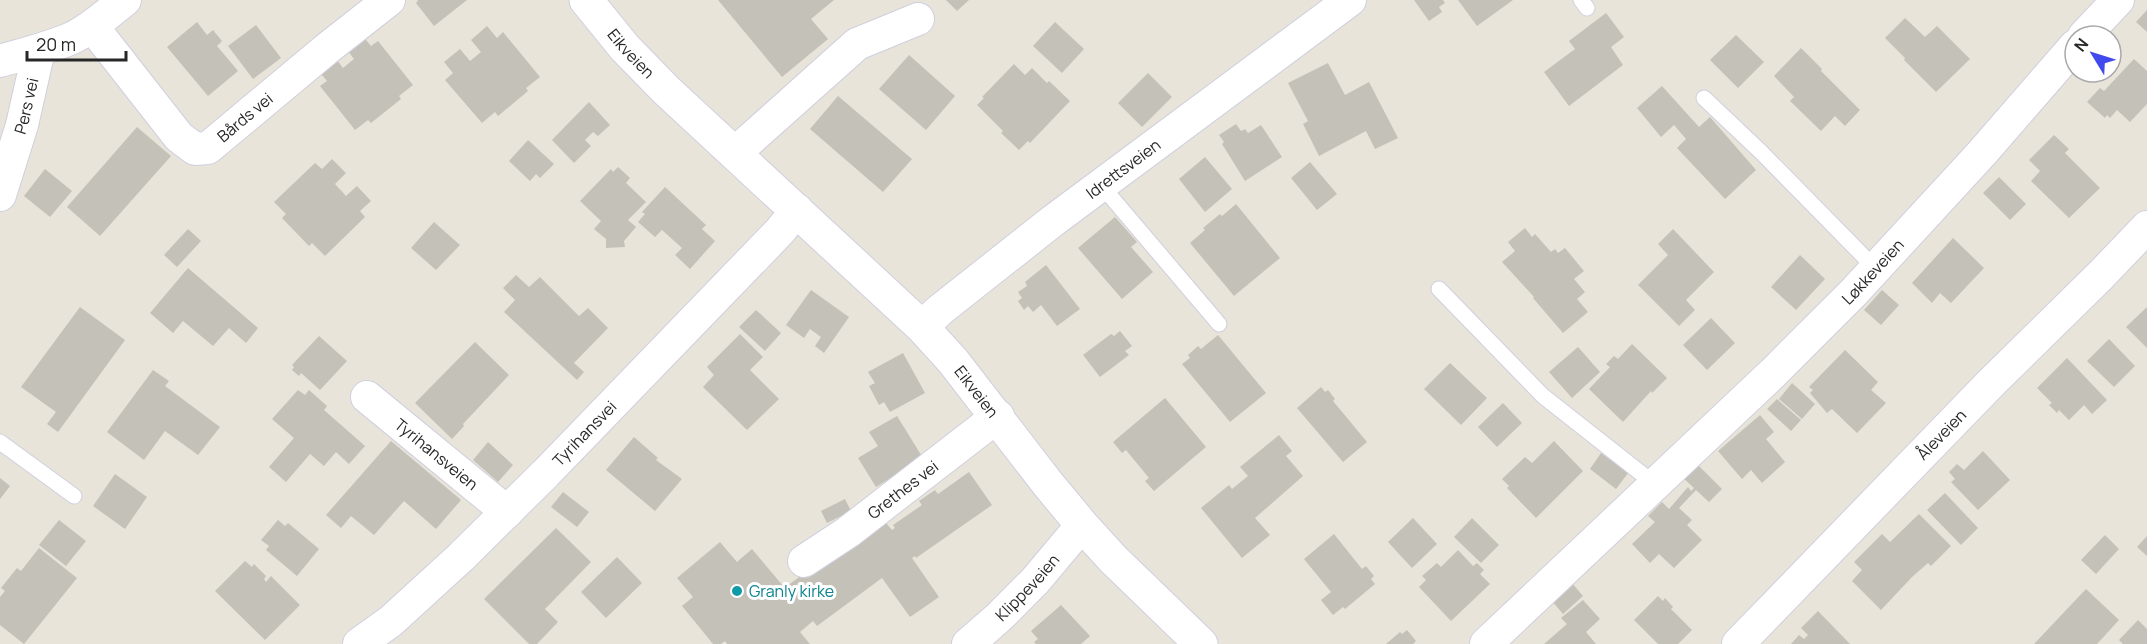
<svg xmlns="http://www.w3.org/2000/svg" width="2147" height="644" viewBox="0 0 2147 644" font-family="Manrope,sans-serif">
  <rect width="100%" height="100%" fill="#e9e4d9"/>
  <g fill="#c4c1b9">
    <polygon points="417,0 467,0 434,26 416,3 418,1"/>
    <polygon points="718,0 834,0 811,19 828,39 782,77"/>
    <polygon points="946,0 969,0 957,11"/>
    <polygon points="1414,0 1443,0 1445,3 1439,7 1442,12 1429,21"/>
    <polygon points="1458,0 1513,0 1477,26"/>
    <polygon points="2147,10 2147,32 2136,22"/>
    <polygon points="1606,13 1624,37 1611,47 1623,65 1569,106 1544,72 1575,49 1569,41"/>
    <polygon points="1905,18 1925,37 1937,26 1970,59 1936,92 1904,60 1905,58 1885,38"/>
    <polygon points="197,22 207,35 213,30 222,41 217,46 238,71 208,96 167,47"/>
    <polygon points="1055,22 1084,49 1062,73 1033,46"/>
    <polygon points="256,25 281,58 253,79 228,46"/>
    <polygon points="487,26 497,38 503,32 540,77 526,88 528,91 498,116 495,112 482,123 445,80 453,73 444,62 460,49 470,61 481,52 471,40"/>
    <polygon points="361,34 371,46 378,41 413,85 399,96 401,99 371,123 368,120 355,130 320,86 327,81 317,69 334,56 343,68 354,59 345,47"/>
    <polygon points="1736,35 1764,62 1738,88 1710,60"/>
    <polygon points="1801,48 1822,69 1821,71 1860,110 1845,126 1835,116 1821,131 1790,101 1794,97 1774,76"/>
    <polygon points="909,55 955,96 926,130 879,89"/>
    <polygon points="2134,59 2147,71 2147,104 2130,122 2117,110 2110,118 2107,115 2105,118 2087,102 2100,88 2104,91"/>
    <polygon points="1328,63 1345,95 1369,82 1398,138 1375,149 1366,131 1319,156 1303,124 1308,121 1288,83"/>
    <polygon points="1014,64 1025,75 1032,68 1047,83 1049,81 1070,101 1030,143 1028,141 1019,150 1001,133 1003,131 977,105 984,98 982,97"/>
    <polygon points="1148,73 1172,97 1142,127 1118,103"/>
    <polygon points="1662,86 1699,127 1710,117 1756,170 1725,199 1677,148 1686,139 1674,125 1661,137 1637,108"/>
    <polygon points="838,96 912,159 883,192 810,129"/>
    <polygon points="589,102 610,125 598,136 593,132 585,140 591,146 574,163 552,140"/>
    <polygon points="1236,124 1241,131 1245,129 1248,133 1261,125 1282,157 1245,181 1222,144 1224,142 1219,135"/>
    <polygon points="137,127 171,156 100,236 67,207"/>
    <polygon points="2054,135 2069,149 2065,153 2100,188 2069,218 2031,181 2040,171 2029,160"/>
    <polygon points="528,140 554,164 540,178 536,174 530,181 509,161"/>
    <polygon points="1205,157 1232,189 1205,212 1179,179"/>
    <polygon points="332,159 346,173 335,184 346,196 357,186 371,201 360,211 365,217 325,256 312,243 309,246 282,218 286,214 274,202 315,163 322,169"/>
    <polygon points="1310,162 1337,194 1317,210 1291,178"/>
    <polygon points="618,167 630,178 626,183 646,202 628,220 636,227 624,241 625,247 606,248 606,239 594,229 601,221 580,201 611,169 613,172"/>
    <polygon points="45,169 72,191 50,217 24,196"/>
    <polygon points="1999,177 2026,204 2010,220 1983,193"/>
    <polygon points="665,187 706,225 702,229 715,241 690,269 675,255 682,248 662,230 655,237 638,222 645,214 642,212"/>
    <polygon points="1236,204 1280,258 1234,296 1190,243 1205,230 1203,228 1220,214 1222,216"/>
    <polygon points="1115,217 1137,242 1131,247 1153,272 1122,299 1078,248"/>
    <polygon points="434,222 460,245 436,270 411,248"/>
    <polygon points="1525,228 1532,237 1535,234 1551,252 1555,249 1558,253 1565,248 1584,271 1574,279 1585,292 1577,299 1588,312 1563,333 1533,298 1534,297 1502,262 1515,251 1508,242"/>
    <polygon points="188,229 201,241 177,267 164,255"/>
    <polygon points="1673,229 1714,272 1686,300 1695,310 1679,326 1638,285 1668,255 1658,244"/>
    <polygon points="1953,238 1984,268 1951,303 1940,293 1932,303 1912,283"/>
    <polygon points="1800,255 1825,279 1796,310 1771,287"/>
    <polygon points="1046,265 1080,309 1057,326 1041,305 1033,312 1028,306 1024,310 1018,301 1022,298 1018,292 1027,286 1025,282"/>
    <polygon points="188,268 258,328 246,343 229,328 213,346 183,321 173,333 150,313"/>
    <polygon points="516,275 529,287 540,277 579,316 588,308 608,328 574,363 584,372 577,380 504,312 515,300 503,288"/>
    <polygon points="811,290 849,317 824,353 815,346 821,337 810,329 804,338 786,325"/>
    <polygon points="1882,290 1899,305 1881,325 1864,310"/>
    <polygon points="80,307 125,340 58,432 47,424 56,412 21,387"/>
    <polygon points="2147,307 2147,348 2126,327"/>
    <polygon points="756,310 781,333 765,351 739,327"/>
    <polygon points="1711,318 1735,343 1707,370 1683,345"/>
    <polygon points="1120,331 1132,346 1125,351 1129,355 1100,377 1083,355 1111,334 1114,336"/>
    <polygon points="740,334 763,357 750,370 779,399 747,430 703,387 714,375 707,367"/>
    <polygon points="1218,335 1266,393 1230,422 1182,364 1190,358 1188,355 1198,346 1201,349"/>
    <polygon points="319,336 347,361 320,390 301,373 299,376 292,370 294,367 292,365"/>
    <polygon points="2109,339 2135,366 2114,387 2087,361"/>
    <polygon points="475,342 509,375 463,424 464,426 452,439 415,403"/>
    <polygon points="1632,344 1667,378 1652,393 1651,391 1623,422 1589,389 1610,367 1606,364 1614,356 1618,359"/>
    <polygon points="1578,347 1600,372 1572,398 1549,372"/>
    <polygon points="1845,350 1878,382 1871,390 1886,403 1857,433 1832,409 1827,413 1810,393 1813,390 1809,387"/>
    <polygon points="903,353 925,393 890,412 884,402 879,405 869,386 875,383 868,372"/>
    <polygon points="2067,358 2107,400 2092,414 2084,405 2069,420 2059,410 2057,413 2049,405 2052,403 2037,388"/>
    <polygon points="1450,363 1487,398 1461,425 1424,389"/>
    <polygon points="153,370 169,381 165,386 220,427 198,455 165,431 144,460 107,432"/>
    <polygon points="1792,383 1815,404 1802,419 1779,399"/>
    <polygon points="1321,387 1325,392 1328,390 1335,399 1333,401 1367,442 1343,462 1297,408"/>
    <polygon points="298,390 305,395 309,390 327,406 324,410 365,446 349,464 336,452 324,466 310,454 286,482 269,467 294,438 272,419"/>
    <polygon points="1165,398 1206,447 1154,491 1145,481 1149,478 1126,450 1122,453 1113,442"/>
    <polygon points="1777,399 1801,420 1791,431 1767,409"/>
    <polygon points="1503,403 1522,423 1497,447 1478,427"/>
    <polygon points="1760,415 1774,432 1766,439 1785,462 1762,483 1751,470 1742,479 1718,451"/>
    <polygon points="897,416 923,458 876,487 858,458 878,446 869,432"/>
    <polygon points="1279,435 1292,451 1286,456 1303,476 1255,518 1270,535 1242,558 1201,508 1229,485 1232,489 1248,476 1240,467"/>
    <polygon points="634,437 658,458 656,460 682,479 655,511 606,470"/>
    <polygon points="391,441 461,500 436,529 404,501 374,535 351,516 341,528 326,515"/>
    <polygon points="1554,441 1583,471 1536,518 1507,488 1509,486 1502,479 1525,457 1532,463"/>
    <polygon points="488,442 513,465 498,482 473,460"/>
    <polygon points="1983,451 2010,480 1978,510 1951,482 1955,479 1949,472 1957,464 1964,470"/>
    <polygon points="1601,453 1628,473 1616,489 1590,469"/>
    <polygon points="1695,462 1722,489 1709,502 1696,490 1679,508 1692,520 1687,525 1702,540 1674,568 1659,554 1650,563 1632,544 1655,522 1648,516 1662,502 1669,509 1688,487 1691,491 1694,488 1681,476"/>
    <polygon points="969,472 992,505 916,558 915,556 912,558 939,597 910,617 882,578 817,626 813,621 800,632 810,644 727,644 725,641 721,644 713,644 682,606 693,597 677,578 720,542 737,562 752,549 784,587 782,589 786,593 790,590 787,586 859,533 864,539 886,523 892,530 895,528 893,525 922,505 919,501 935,490 938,494"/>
    <polygon points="115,474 147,497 125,529 93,506"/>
    <polygon points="0,478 10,486 0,499"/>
    <polygon points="563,492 589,512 577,527 551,507"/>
    <polygon points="1945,493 1978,528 1961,545 1927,510"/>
    <polygon points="845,499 851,511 827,523 821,511"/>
    <polygon points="1919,514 1951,546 1931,566 1928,563 1912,577 1881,610 1852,581 1862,570 1854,562 1882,534 1890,542"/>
    <polygon points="1413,518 1437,544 1412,568 1388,542"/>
    <polygon points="1472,518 1499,545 1481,563 1454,537"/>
    <polygon points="59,520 86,541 66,566 39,545"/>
    <polygon points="278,520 285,526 288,523 319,549 297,576 266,550 269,546 261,540"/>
    <polygon points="556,528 591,562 545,609 558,622 537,644 529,644 484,599"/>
    <polygon points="1334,534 1362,569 1366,566 1374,576 1371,579 1375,584 1345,609 1343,607 1333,615 1321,600 1331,592 1304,559"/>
    <polygon points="2105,535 2119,549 2096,574 2081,560"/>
    <polygon points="2147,536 2147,556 2137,547"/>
    <polygon points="39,548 77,578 24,644 0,625 0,597 5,591 1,588 17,568 21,571"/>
    <polygon points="1458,550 1473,566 1477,563 1484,570 1480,574 1490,584 1451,621 1419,587 1426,580 1422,576 1437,563 1441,567"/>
    <polygon points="617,557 642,583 606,618 581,592"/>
    <polygon points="245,561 252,567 254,564 266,576 264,579 266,582 271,576 300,605 265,640 215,591"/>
    <polygon points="1572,583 1583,596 1563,614 1552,601"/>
    <polygon points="2086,589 2119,620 2097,644 2034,644"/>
    <polygon points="1658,596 1663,601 1665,598 1673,607 1671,609 1692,630 1678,644 1658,644 1634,620"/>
    <polygon points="1583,600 1600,619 1586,632 1596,644 1544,644 1567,624 1561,618"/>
    <polygon points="1061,605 1090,636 1081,644 1036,644 1034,642 1038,639 1031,631"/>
    <polygon points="1818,611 1850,644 1791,644 1799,635 1804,639 1808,635 1801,628"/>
    <polygon points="2138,620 2147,629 2147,644 2123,644 2119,640"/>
    <polygon points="1407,630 1416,641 1413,644 1386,644 1400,632 1402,634"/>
  </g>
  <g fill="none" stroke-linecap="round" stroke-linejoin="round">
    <defs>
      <g id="service">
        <polyline points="1581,0 1587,8"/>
        <polyline points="1704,98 1761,152 1876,269"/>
        <polyline points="1101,185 1219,324"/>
        <polyline points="1439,289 1543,396 1656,485"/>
        <polyline points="0,442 74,496"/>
      </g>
      <g id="minor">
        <path id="s1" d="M 92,26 L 179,137 L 195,149 L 208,148 L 329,47 L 389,0"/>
        <polyline points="2084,36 2118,0"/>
        <path d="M 0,61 C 24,54 49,48 72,38 C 91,29 108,13 125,0"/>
        <polyline points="735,153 857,44 918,19"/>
        <path id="s2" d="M 0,195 L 22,125 L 39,50"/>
        <path id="s3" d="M 922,327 L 940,310 L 1054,220 L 1350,0"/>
        <path id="s4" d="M 367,397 L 507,512"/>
        <path id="s5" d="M 804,561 L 848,532 L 998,416"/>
        <path id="s6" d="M 359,644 L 391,621 L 461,557 L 546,473 L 780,231 L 797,210"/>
        <path id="s7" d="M 968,644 L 998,618 L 1035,581 L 1082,525"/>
        <path id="s8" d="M 1486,644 L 1773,373 L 1854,292 L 1982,153 L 2075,46"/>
        <path id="s9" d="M 1738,644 L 1990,384 L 2101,275 L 2147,227"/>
      </g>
      <g id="secondary">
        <path id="s10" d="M 586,0 L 625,48 L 666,90 L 922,327 L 953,361 L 1048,484 L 1082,525 L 1113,559 L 1201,644"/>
      </g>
    </defs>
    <use href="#service" stroke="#cfcfdf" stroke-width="17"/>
    <use href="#minor" stroke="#cfcfdf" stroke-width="34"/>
    <use href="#secondary" stroke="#cfcfdf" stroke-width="35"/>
    <use href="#service" stroke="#fff" stroke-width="15"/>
    <use href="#minor" stroke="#fff" stroke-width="32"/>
    <use href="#secondary" stroke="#fff" stroke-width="33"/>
  </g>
  <circle fill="#0f9aa8" stroke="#fff" stroke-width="2" cx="737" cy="591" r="6"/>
  <g text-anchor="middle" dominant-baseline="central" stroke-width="6" stroke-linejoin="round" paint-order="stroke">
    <g font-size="16" fill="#272727" stroke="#fff">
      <text stroke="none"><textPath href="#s10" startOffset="70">Eikveien</textPath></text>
      <text stroke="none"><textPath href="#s2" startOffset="93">Pers vei</textPath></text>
      <text stroke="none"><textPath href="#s1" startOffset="222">Bårds vei</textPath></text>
      <text stroke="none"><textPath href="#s3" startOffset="256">Idrettsveien</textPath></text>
      <text stroke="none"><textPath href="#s8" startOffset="537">Løkkeveien</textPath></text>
      <text stroke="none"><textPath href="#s10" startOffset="554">Eikveien</textPath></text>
      <text stroke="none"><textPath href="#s6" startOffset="309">Tyrihansvei</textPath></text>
      <text stroke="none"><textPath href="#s9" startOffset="292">Åleveien</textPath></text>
      <text stroke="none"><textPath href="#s4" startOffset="90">Tyrihansveien</textPath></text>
      <text stroke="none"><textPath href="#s5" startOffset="122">Grethes vei</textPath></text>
      <text stroke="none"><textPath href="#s7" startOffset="82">Klippeveien</textPath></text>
    </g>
    <g font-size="16" fill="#0d838f" stroke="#fff" text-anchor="start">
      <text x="749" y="591">Granly kirke</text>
    </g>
  </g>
  <g transform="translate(2093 54) rotate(308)"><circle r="28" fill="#ffffff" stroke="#a9a9a9" stroke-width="1.5"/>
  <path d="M0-4.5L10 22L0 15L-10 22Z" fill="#4249ed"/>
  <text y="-9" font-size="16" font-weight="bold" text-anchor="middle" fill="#272727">N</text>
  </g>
  <path d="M27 51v9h99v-9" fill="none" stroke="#272727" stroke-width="3"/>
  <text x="36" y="51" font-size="18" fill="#272727" stroke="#ffffff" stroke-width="4.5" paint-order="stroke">20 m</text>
</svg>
